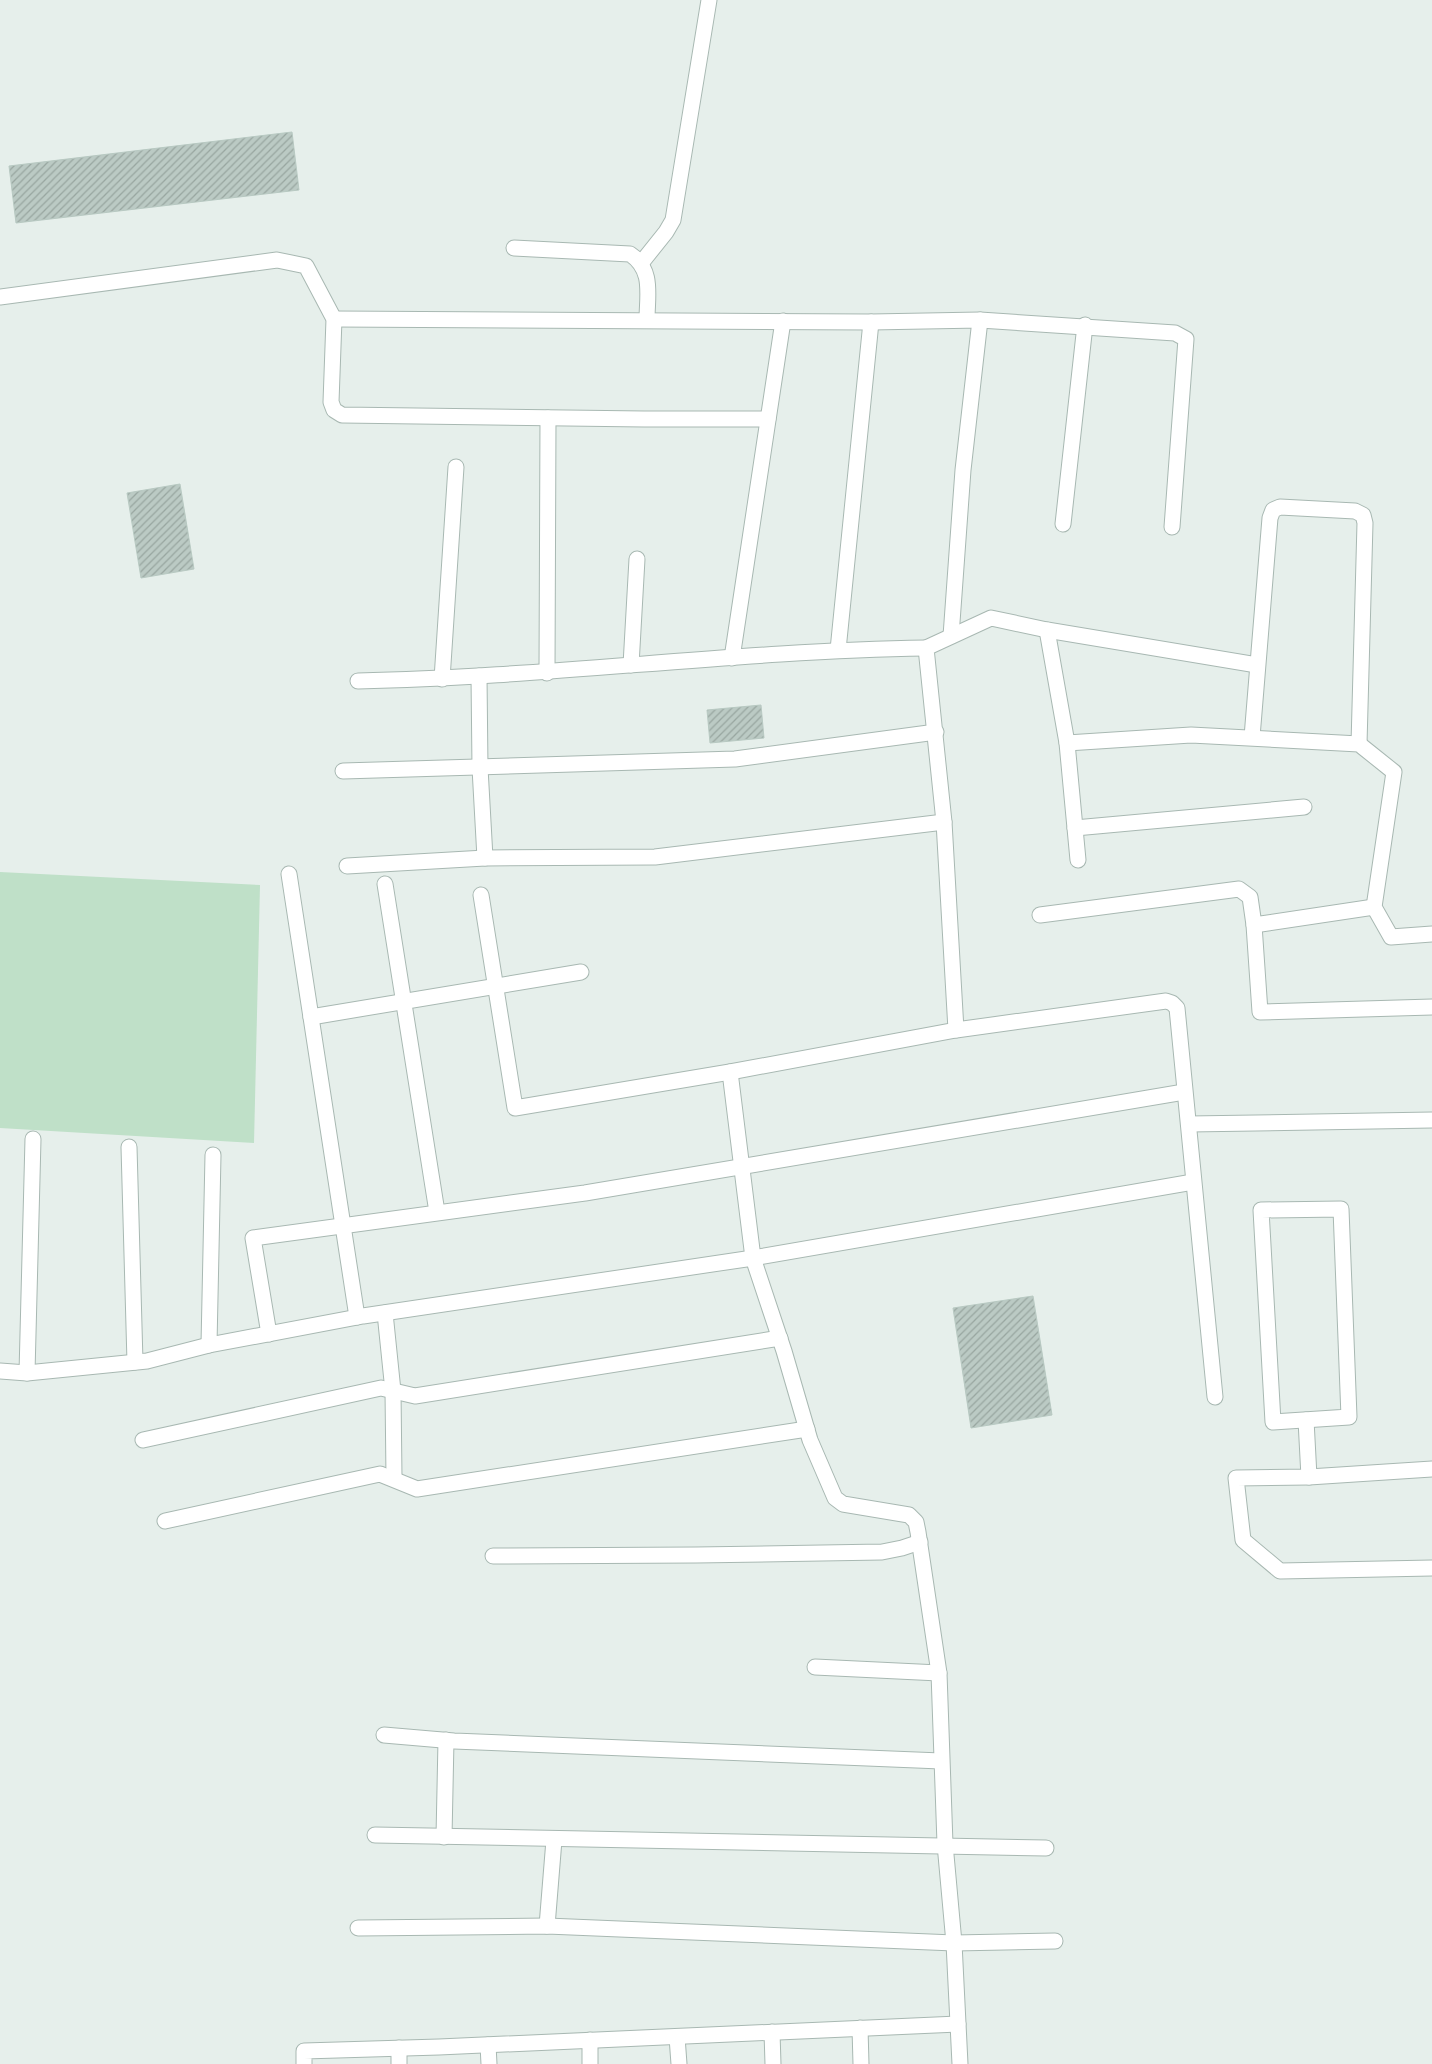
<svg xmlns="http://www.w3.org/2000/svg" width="1432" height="2064" viewBox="0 0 1432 2064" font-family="Helvetica,sans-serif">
  <defs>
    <pattern id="building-hatch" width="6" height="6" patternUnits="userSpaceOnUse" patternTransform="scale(1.25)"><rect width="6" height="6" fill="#bbcac4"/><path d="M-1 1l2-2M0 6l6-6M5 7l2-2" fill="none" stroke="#98a6a0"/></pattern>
  </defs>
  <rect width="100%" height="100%" fill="#e6efeb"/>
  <polygon fill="#bfe0c8" points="0,872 260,885 254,1143 0,1128"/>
  <g fill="url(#building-hatch)" stroke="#b8c9c2">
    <polygon points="292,132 299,190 16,223 9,166"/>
    <polygon points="180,484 194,569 141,578 127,493"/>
    <polygon points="761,705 764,738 710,743 707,710"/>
    <polygon points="1033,1296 1052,1415 971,1428 953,1308"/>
  </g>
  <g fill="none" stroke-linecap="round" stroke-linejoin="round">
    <defs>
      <g id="minor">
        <path d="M 514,248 L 630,254 C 654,270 647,295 647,320"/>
        <polyline points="642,262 666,232 673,220 709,0"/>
        <polyline points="0,297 277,260 306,266 334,319 331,402 334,410 342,415 644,419 768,419"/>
        <polyline points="334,319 871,322 980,320 1175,333 1186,339 1172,527"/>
        <polyline points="1063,524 1085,325"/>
        <polyline points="1047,630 1067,743 1078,860"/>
        <polyline points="951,636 963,470 980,320"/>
        <polyline points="838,650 871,322"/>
        <polyline points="732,658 783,321"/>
        <polyline points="631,665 637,559"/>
        <polyline points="547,673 548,418"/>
        <polyline points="479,676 480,768 485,858"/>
        <polyline points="442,679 456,467"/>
        <path d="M 358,681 C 548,677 736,651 926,648"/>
        <polyline points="1252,737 1270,518 1273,510 1280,507 1355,511 1363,515 1365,523 1359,744"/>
        <polyline points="1067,743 1191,735 1359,744 1394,772 1374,907 1391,937 1432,934"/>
        <polyline points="343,771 735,759 936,732"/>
        <polyline points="1075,828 1304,807"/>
        <polyline points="347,866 485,858 655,857 944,822"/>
        <polyline points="289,874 357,1317"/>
        <polyline points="385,884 437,1212"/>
        <polyline points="481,895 515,1108 730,1072 956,1030 944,822 926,648 991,618 1047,630 1257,665"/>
        <polyline points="1040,915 1239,889 1250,897 1254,925 1374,907"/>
        <polyline points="1254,925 1260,1012 1432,1007"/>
        <polyline points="311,1017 581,972"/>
        <polyline points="956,1030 1166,1001 1172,1003 1177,1008 1215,1397"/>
        <polyline points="730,1072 753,1258 784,1351 810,1440 835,1498 843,1504 909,1515 916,1522 918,1532 939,1673 945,1844 954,1943 960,2064"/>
        <polyline points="1189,1124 1432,1120"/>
        <polyline points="129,1147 135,1362"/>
        <polygon points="1341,1209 1349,1417 1273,1422 1261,1210"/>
        <polyline points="385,1313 393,1391 394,1478"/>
        <polyline points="269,1334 253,1238 585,1193 1184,1092"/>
        <polyline points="209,1345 213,1155"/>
        <polyline points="0,1371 27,1373 147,1361 209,1345 363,1316 753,1258 1193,1182"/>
        <polyline points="27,1373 33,1139"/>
        <polyline points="1306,1420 1309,1477"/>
        <polyline points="143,1440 381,1388 415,1396 780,1338"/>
        <polyline points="1432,1469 1309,1477 1236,1478 1243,1540 1280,1571 1432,1568"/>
        <polyline points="165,1521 380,1474 417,1489 807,1429"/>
        <polyline points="493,1556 696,1555 882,1552 902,1548 920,1542"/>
        <polyline points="815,1667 939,1673"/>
        <polyline points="384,1735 454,1741 941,1761"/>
        <polyline points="375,1835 1046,1848"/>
        <polyline points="444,1837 446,1740"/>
        <polyline points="547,1926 554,1840"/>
        <polyline points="358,1928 547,1926 954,1943 1055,1941"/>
        <polyline points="860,2028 861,2064"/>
        <polyline points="772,2032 773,2064"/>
        <polyline points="677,2037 679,2064"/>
        <polyline points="590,2040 590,2064"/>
        <polyline points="488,2045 489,2064"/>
        <polyline points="399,2048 399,2064"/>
        <polyline points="304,2064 304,2051 439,2047 958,2024"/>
      </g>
    </defs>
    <use href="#minor" stroke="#a8b8b2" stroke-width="17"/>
    <use href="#minor" stroke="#fff" stroke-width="15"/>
  </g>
</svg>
